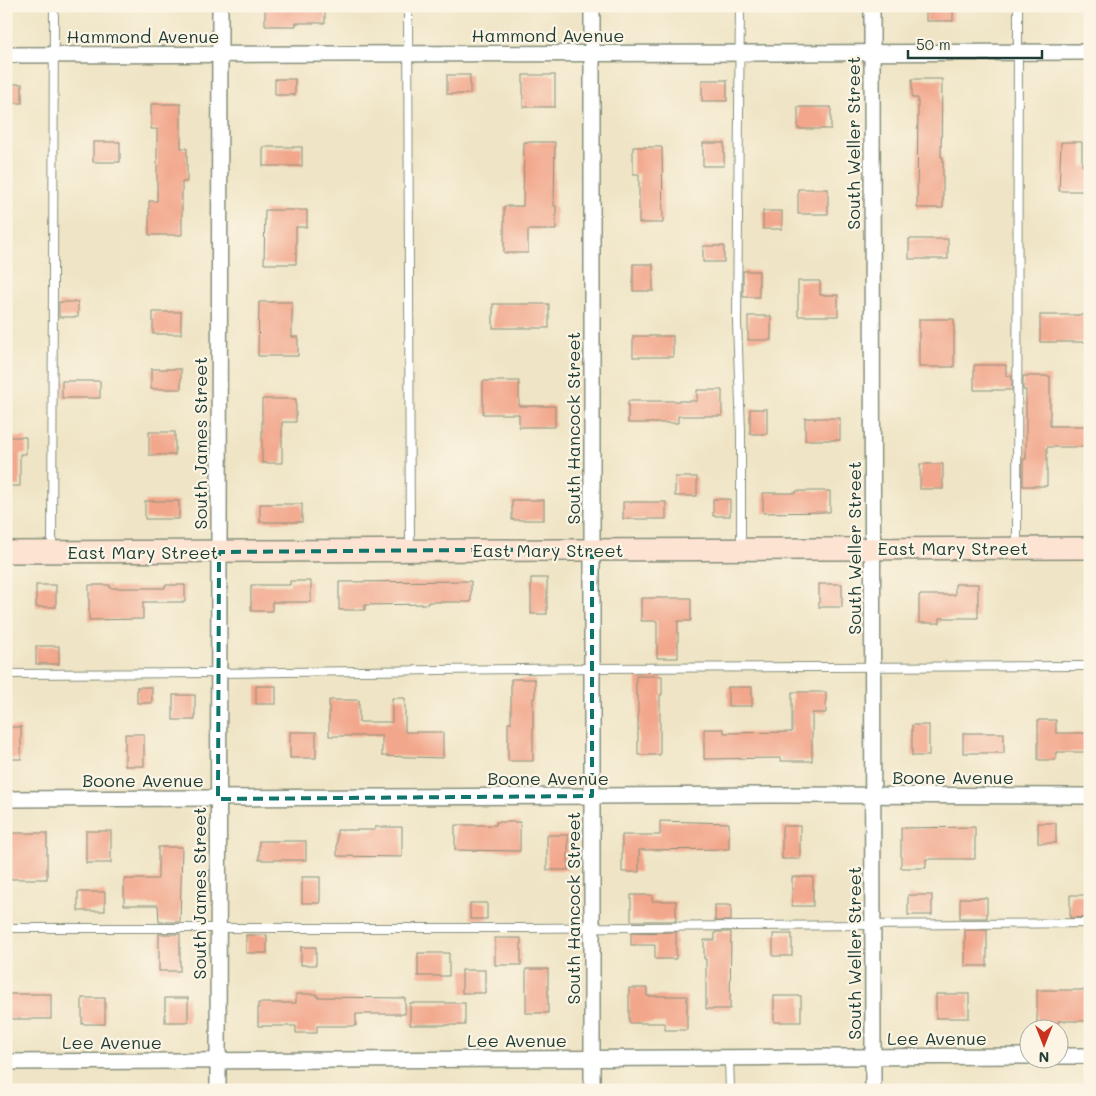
<svg xmlns="http://www.w3.org/2000/svg" width="1096" height="1096" viewBox="0 0 1096 1096" font-family="Mali,sans-serif">
  <rect width="100%" height="100%" fill="#fcf5e5"/>
  <filter id="ink" filterUnits="userSpaceOnUse"><feTurbulence type="fractalNoise" baseFrequency=".02" numOctaves="2"/><feDisplacementMap in="SourceGraphic" scale="10" xChannelSelector="R" yChannelSelector="G"/><feConvolveMatrix kernelMatrix="1 2 1 2 8 2 1 2 1" color-interpolation-filters="sRGB"/></filter>
  <filter id="wash" filterUnits="userSpaceOnUse"><feTurbulence type="fractalNoise" baseFrequency=".0096" numOctaves="4" result="noise"/><feDisplacementMap in="SourceGraphic" scale="20" xChannelSelector="R" yChannelSelector="G"/><feGaussianBlur stdDeviation="1.12" result="paint"/><feColorMatrix in="noise" values="0 0 0 0 0 0 0 0 0 0 0 0 0 0 0 0 0 1.4 0 .05"/><feComposite in="paint" operator="in"/></filter>
  <g filter="url(#wash)">
    <rect width="100%" height="100%" fill="#efe4c5"/>
    <g id="blocks">
      <g fill="#f2a78c">
        <polygon points="265,6 325,6 325,23 296,23 296,26 265,26"/>
        <rect x="926" y="6" width="27" height="15"/>
        <rect x="447" y="75" width="23" height="19"/>
        <rect x="523" y="75" width="32" height="32"/>
        <rect x="275" y="79" width="20" height="16"/>
        <polygon points="912,79 942,79 941,157 943,157 943,208 917,208 918,98 912,98"/>
        <rect x="702" y="80" width="25" height="21"/>
        <rect x="6" y="84" width="16" height="19"/>
        <polygon points="151,104 181,104 181,148 187,148 187,182 182,182 182,235 149,235 149,201 157,201 157,129 151,129"/>
        <rect x="798" y="107" width="33" height="22"/>
        <rect x="93" y="142" width="27" height="20"/>
        <polygon points="524,142 555,142 554,206 556,206 556,230 528,230 528,253 504,253 504,206 523,206"/>
        <polygon points="1061,142 1082,142 1082,166 1090,166 1090,191 1059,191"/>
        <rect x="703" y="143" width="21" height="23"/>
        <rect x="263" y="147" width="39" height="19"/>
        <polygon points="633,147 662,147 663,223 639,223 639,174 633,174"/>
        <rect x="798" y="189" width="30" height="25"/>
        <polygon points="265,210 307,210 307,227 296,227 296,264 264,264"/>
        <rect x="763" y="211" width="19" height="18"/>
        <rect x="909" y="239" width="39" height="20"/>
        <rect x="703" y="246" width="21" height="16"/>
        <rect x="633" y="264" width="20" height="27"/>
        <rect x="743" y="271" width="16" height="26"/>
        <polygon points="798,281 820,281 820,295 838,295 838,316 798,316"/>
        <rect x="59" y="302" width="19" height="15"/>
        <polygon points="259,302 292,302 292,337 298,337 298,356 258,356"/>
        <rect x="493" y="304" width="56" height="24"/>
        <rect x="153" y="312" width="28" height="22"/>
        <rect x="1040" y="315" width="50" height="27"/>
        <rect x="748" y="316" width="23" height="24"/>
        <rect x="919" y="319" width="35" height="48"/>
        <rect x="633" y="336" width="40" height="21"/>
        <polygon points="974,365 1006,365 1006,376 1012,376 1012,390 974,390"/>
        <rect x="151" y="369" width="30" height="20"/>
        <polygon points="1023,376 1050,376 1050,426 1090,426 1090,447 1047,447 1047,486 1023,486 1023,459 1026,459 1026,390 1023,390"/>
        <rect x="62" y="381" width="38" height="17"/>
        <polygon points="483,381 519,381 519,406 555,406 555,427 519,427 519,414 483,414"/>
        <polygon points="697,390 722,390 722,416 678,416 678,423 628,423 628,401 697,401"/>
        <polygon points="262,399 296,399 296,422 282,422 282,463 262,463"/>
        <rect x="750" y="409" width="17" height="25"/>
        <rect x="805" y="418" width="35" height="22"/>
        <rect x="149" y="432" width="26" height="23"/>
        <polygon points="6,437 26,437 26,454 20,454 20,486 6,486"/>
        <rect x="920" y="464" width="23" height="25"/>
        <rect x="675" y="477" width="22" height="19"/>
        <polygon points="796,491 830,491 830,512 763,513 763,493 796,493"/>
        <rect x="713" y="499" width="17" height="17"/>
        <rect x="512" y="500" width="32" height="20"/>
        <rect x="145" y="501" width="34" height="18"/>
        <rect x="623" y="502" width="43" height="17"/>
        <rect x="260" y="504" width="42" height="18"/>
        <rect x="531" y="578" width="16" height="36"/>
        <polygon points="290,581 311,581 311,602 272,602 272,611 251,611 251,585 290,585"/>
        <polygon points="471,581 471,602 428,602 428,604 365,605 365,610 339,610 339,582"/>
        <rect x="819" y="584" width="23" height="23"/>
        <polygon points="955,584 978,584 978,618 940,618 940,623 919,623 919,595 955,595"/>
        <rect x="36" y="585" width="20" height="22"/>
        <polygon points="89,585 110,585 110,588 165,588 165,585 185,585 185,602 143,602 143,619 89,620"/>
        <polygon points="641,598 691,598 691,621 678,621 678,658 657,658 657,621 641,621"/>
        <rect x="36" y="646" width="23" height="18"/>
        <polygon points="636,676 662,676 662,695 660,695 660,755 638,755 638,695 636,695"/>
        <polygon points="511,679 535,679 535,698 533,698 533,761 508,761 508,723 511,723"/>
        <rect x="256" y="686" width="20" height="18"/>
        <rect x="137" y="687" width="15" height="16"/>
        <rect x="728" y="687" width="24" height="19"/>
        <polygon points="792,692 826,692 826,713 812,713 812,761 781,761 781,758 704,759 704,729 724,729 724,733 792,732"/>
        <rect x="173" y="695" width="22" height="25"/>
        <polygon points="392,698 405,698 405,732 443,732 443,758 382,756 382,736 329,736 329,700 359,700 359,722 392,722"/>
        <polygon points="1038,720 1056,720 1056,733 1090,733 1090,752 1056,752 1056,760 1038,760"/>
        <rect x="912" y="725" width="17" height="31"/>
        <rect x="6" y="727" width="15" height="32"/>
        <rect x="290" y="732" width="26" height="26"/>
        <rect x="963" y="733" width="41" height="20"/>
        <rect x="125" y="734" width="19" height="32"/>
        <polygon points="660,821 729,823 729,849 639,850 639,872 622,872 622,835 660,835"/>
        <polygon points="496,822 520,822 520,851 455,850 455,825 496,825"/>
        <rect x="1038" y="823" width="18" height="20"/>
        <rect x="782" y="826" width="18" height="33"/>
        <polygon points="375,827 402,827 402,857 337,856 337,830 375,830"/>
        <polygon points="975,827 975,859 926,859 926,868 901,868 901,828"/>
        <rect x="86" y="831" width="25" height="32"/>
        <rect x="6" y="833" width="41" height="46"/>
        <rect x="547" y="835" width="21" height="35"/>
        <rect x="259" y="841" width="47" height="19"/>
        <polygon points="158,847 182,847 180,922 159,922 158,905 124,905 124,879 158,879"/>
        <rect x="302" y="877" width="18" height="26"/>
        <rect x="792" y="877" width="21" height="29"/>
        <rect x="78" y="892" width="27" height="19"/>
        <polygon points="631,895 652,895 652,901 676,901 676,921 631,921"/>
        <rect x="908" y="895" width="24" height="20"/>
        <polygon points="1070,895 1090,895 1090,917 1070,918"/>
        <rect x="960" y="898" width="27" height="20"/>
        <rect x="470" y="903" width="17" height="16"/>
        <rect x="715" y="905" width="16" height="16"/>
        <rect x="965" y="930" width="22" height="36"/>
        <polygon points="676,932 676,959 655,959 655,945 631,945 631,933"/>
        <polygon points="715,932 731,932 730,1009 706,1009 706,959 704,959 704,940 715,940"/>
        <rect x="159" y="934" width="21" height="37"/>
        <rect x="773" y="934" width="19" height="22"/>
        <rect x="246" y="935" width="21" height="18"/>
        <rect x="495" y="938" width="26" height="27"/>
        <rect x="301" y="947" width="15" height="18"/>
        <rect x="418" y="953" width="31" height="23"/>
        <rect x="526" y="969" width="22" height="44"/>
        <rect x="462" y="970" width="23" height="23"/>
        <polygon points="629,988 647,988 647,996 687,996 687,1030 665,1030 665,1023 629,1023"/>
        <polygon points="1037,990 1090,990 1090,1021 1058,1021 1058,1025 1037,1025"/>
        <rect x="6" y="994" width="45" height="25"/>
        <polygon points="296,994 317,994 317,997 405,998 405,1014 356,1014 356,1026 317,1026 317,1033 296,1033 296,1026 258,1026 258,1003 296,1003"/>
        <rect x="936" y="994" width="33" height="24"/>
        <rect x="774" y="996" width="27" height="26"/>
        <rect x="82" y="998" width="23" height="26"/>
        <rect x="165" y="998" width="23" height="24"/>
        <rect x="410" y="1003" width="55" height="22"/>
      </g>
    </g>
  </g>
  <g filter="url(#ink)">
    <use href="#blocks" fill-opacity="0" stroke="#87907c" stroke-width="1"/>
    <g fill="none" stroke-linecap="round" stroke-linejoin="round">
      <defs>
        <g id="lane">
          <polyline points="408,6 410,548"/>
          <polyline points="740,6 737,323 741,431 741,547"/>
          <polyline points="1017,547 1018,6"/>
          <polyline points="52,549 54,6"/>
          <polyline points="6,674 219,673 592,668 1090,666"/>
          <polyline points="6,928 529,928 1090,923"/>
          <polyline points="729,1058 730,1090"/>
        </g>
        <g id="street">
          <polyline points="872,6 873,1090"/>
          <polyline points="6,55 1090,52"/>
          <polyline points="6,799 777,795 1090,796"/>
          <polyline points="1058,1056 1090,1056"/>
          <polyline points="6,1062 1028,1056"/>
          <polyline points="218,1090 220,6"/>
          <polyline points="592,1090 592,6"/>
        </g>
        <polyline id="secondary" points="6,552 1090,548"/>
      </defs>
      <use href="#lane" stroke="#87907c" stroke-width="10"/>
      <use href="#street" stroke="#87907c" stroke-width="18"/>
      <use href="#secondary" stroke="#87907c" stroke-width="24"/>
      <use href="#lane" stroke="#fff" stroke-width="8"/>
      <use href="#street" stroke="#fff" stroke-width="15"/>
      <use href="#secondary" stroke="#fde3d1" stroke-width="21"/>
    </g>
  </g>
  <path fill="none" stroke="#0f766e" stroke-width="4" stroke-dasharray="10 6" stroke-linejoin="round" d="M 592,549 L 592,796 L 218,799 L 219,552 Z"/>
  <g text-anchor="middle" dominant-baseline="central" stroke-width="4.5" stroke-linejoin="round" paint-order="stroke">
    <g font-size="18" fill="#1f3d34" stroke="#fcf5e5">
      <text x="548" y="35">Hammond Avenue</text>
      <text x="143" y="36">Hammond Avenue</text>
      <text transform="translate(853 143) rotate(-90)">South Weller Street</text>
      <text transform="translate(573 428) rotate(-90)">South Hancock Street</text>
      <text transform="translate(200 443) rotate(-90)">South James Street</text>
      <text transform="translate(854 548) rotate(-90)">South Weller Street</text>
      <text x="953" y="548">East Mary Street</text>
      <text x="548" y="550">East Mary Street</text>
      <text x="143" y="552">East Mary Street</text>
      <text x="953" y="777">Boone Avenue</text>
      <text x="548" y="778">Boone Avenue</text>
      <text x="143" y="780">Boone Avenue</text>
      <text transform="translate(199 893) rotate(-90)">South James Street</text>
      <text transform="translate(573 908) rotate(-90)">South Hancock Street</text>
      <text transform="translate(854 953) rotate(-90)">South Weller Street</text>
      <text x="937" y="1038">Lee Avenue</text>
      <text x="517" y="1040">Lee Avenue</text>
      <text x="112" y="1042">Lee Avenue</text>
    </g>
  </g>
  <rect width="1096" height="1096" fill="none" stroke="#fcf5e5" stroke-width="25"/>
  <g transform="translate(1044 1044) rotate(180)"><circle r="24" fill="#fcf5e5" stroke="#a4ab9e"/>
  <path d="M0-4L9 19L0 12L-9 19Z" fill="#c8321e"/>
  <text y="-8" font-size="14" font-weight="bold" text-anchor="middle" fill="#1f3d34">N</text>
  </g>
  <path d="M908 50v8h134v-8" fill="none" stroke="#1f3d34" stroke-width="2.5"/>
  <text x="916" y="50" font-size="15" fill="#1f3d34" stroke="#fcf5e5" stroke-width="4" paint-order="stroke">50 m</text>
</svg>
